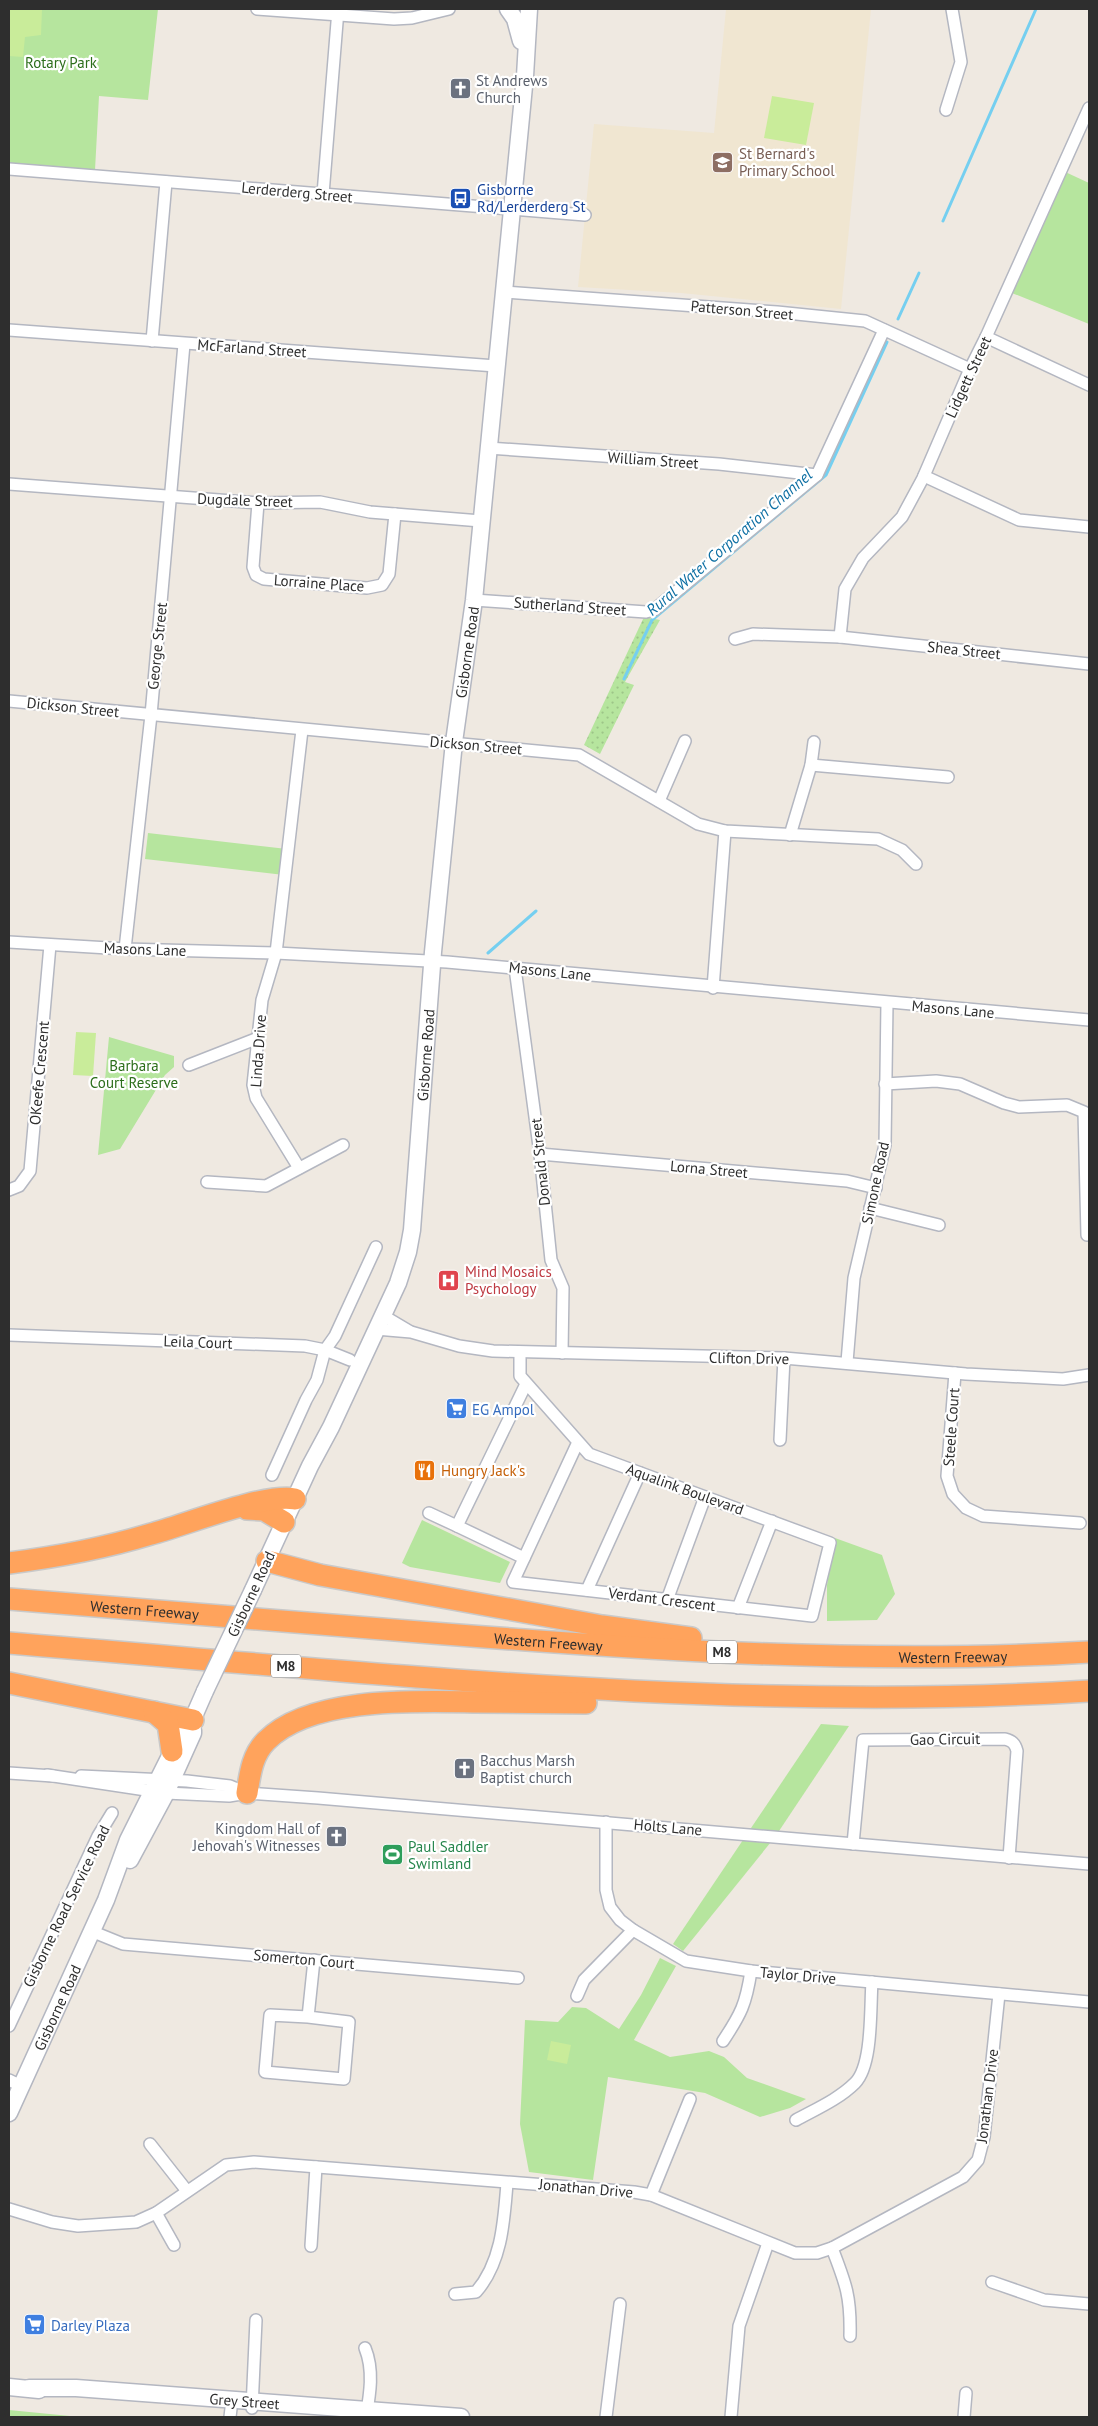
<svg xmlns="http://www.w3.org/2000/svg" width="1098" height="2426" viewBox="0 0 1098 2426" font-family="'PT Sans',sans-serif">
  <defs>
    <pattern id="grass-dots" width="8" height="8" patternUnits="userSpaceOnUse" patternTransform="scale(1.25)"><rect width="8" height="8" fill="#b6e59e"/><path d="M2 2h.1M6 6h.1" fill="none" stroke="#9dc588" stroke-width="1.8" stroke-linecap="round"/></pattern>
  </defs>
  <rect width="100%" height="100%" fill="#efe9e1"/>
  <polygon fill="#f0e6d1" points="726,9 871,9 841,309 681,293 578,287 594,124 714,133"/>
  <polygon fill="url(#grass-dots)" points="644,617 660,620 625,682 634,685 600,754 584,745"/>
  <g fill="#b6e59e">
    <polygon points="9,9 158,9 148,100 99,96 95,170 9,165"/>
    <polygon points="1061,170 1089,183 1089,324 1007,291"/>
    <polygon points="148,833 287,849 284,875 145,859"/>
    <polygon points="109,1037 174,1056 174,1067 165,1075 120,1149 98,1155"/>
    <polygon points="422,1520 510,1562 500,1583 410,1567 402,1563"/>
    <polygon points="835,1538 882,1555 895,1594 877,1620 827,1621 827,1585"/>
    <polygon points="821,1724 849,1726 775,1837 683,1951 673,1944"/>
    <polygon points="660,1958 676,1966 634,2040 670,2057 709,2051 724,2057 747,2078 806,2099 790,2108 760,2117 705,2093 608,2077 593,2180 529,2172 520,2124 525,2020 558,2022 572,2007 586,2008 619,2029 641,1995"/>
    <polygon points="9,2410 80,2417 9,2417"/>
  </g>
  <g fill="#c9ec9a">
    <polygon points="9,9 42,9 41,35 25,37 23,57 9,56"/>
    <polygon points="772,96 814,103 806,145 764,138"/>
    <polygon points="76,1032 96,1033 93,1076 73,1075"/>
    <polygon points="551,2041 571,2045 567,2064 547,2060"/>
  </g>
  <g fill="none" stroke-linecap="round" stroke-linejoin="round">
    <g stroke="#75cff0" stroke-width="3">
      <polyline points="943,221 1036,9"/>
      <polyline points="898,319 919,273"/>
      <polyline points="624,679 652,620 826,475 887,342"/>
      <polyline points="488,953 536,911"/>
    </g>
    <defs>
      <g id="street">
        <polyline points="257,9 394,19 412,18 449,9"/>
        <polyline points="946,110 961,62 952,9"/>
        <polyline points="9,169 585,215"/>
        <polyline points="323,194 338,10"/>
        <polyline points="504,292 777,312 865,321 970,369"/>
        <polyline points="9,330 496,366"/>
        <polyline points="986,337 1089,385"/>
        <polyline points="152,341 166,182"/>
        <polyline points="488,448 719,464 817,475"/>
        <polyline points="924,476 1019,520 1089,527"/>
        <polyline points="9,484 258,503 320,502 370,512 481,521"/>
        <polyline points="258,503 253,567 256,575 264,579 367,588 382,585 389,574 395,514"/>
        <polyline points="474,600 646,612 654,610 817,475 884,330"/>
        <polyline points="840,637 845,589 863,558 902,517 923,478 970,369 986,337 1089,108"/>
        <polyline points="735,639 753,634 840,637 1089,664"/>
        <polyline points="9,701 579,755 698,824 725,831 878,839 902,850 916,864"/>
        <polyline points="811,765 948,777"/>
        <polyline points="659,801 685,741"/>
        <polyline points="790,835 811,765 814,742"/>
        <polyline points="9,942 125,949 276,953 447,962 1089,1020"/>
        <polyline points="125,949 151,715 184,344"/>
        <polyline points="515,968 540,1154 551,1260 563,1288 562,1353"/>
        <polyline points="713,988 725,831"/>
        <polyline points="189,1065 258,1038"/>
        <polyline points="885,1084 936,1081 960,1084 1004,1103 1019,1107 1067,1105 1084,1112 1087,1235"/>
        <polyline points="540,1154 847,1181 876,1188"/>
        <polyline points="299,1168 256,1098 253,1085 262,1000 276,953 302,730"/>
        <polyline points="207,1182 266,1186 343,1145"/>
        <polyline points="9,1190 19,1186 30,1171 50,945"/>
        <polyline points="870,1208 939,1225"/>
        <polyline points="382,1315 409,1331"/>
        <polyline points="376,1329 411,1332 459,1346 493,1351 784,1358 966,1374 1063,1379 1089,1375"/>
        <polyline points="9,1335 305,1346 325,1350 350,1360"/>
        <polyline points="520,1352 520,1376 589,1454 830,1543 812,1616 513,1582 578,1442"/>
        <polyline points="847,1362 854,1278 885,1145 887,1003"/>
        <polyline points="955,1373 947,1476 953,1494 966,1508 983,1516 1080,1523"/>
        <polyline points="780,1440 784,1358"/>
        <polyline points="272,1475 306,1400 317,1380 325,1350 335,1336 376,1247"/>
        <polyline points="429,1513 457,1526"/>
        <polyline points="524,1558 457,1526 526,1384"/>
        <polyline points="587,1590 640,1473"/>
        <polyline points="667,1600 705,1497"/>
        <polyline points="738,1608 772,1521"/>
        <polyline points="9,1773 53,1776"/>
        <polyline points="47,1775 166,1793 229,1796 247,1793 318,1798 1089,1864"/>
        <polyline points="81,1776 187,1781 230,1786 247,1793"/>
        <polyline points="606,1822 606,1890 610,1907 620,1920 633,1930 686,1961 751,1971 1089,2002"/>
        <path d="M 853,1844 L 863,1740 L 1005,1739 C 1012,1741 1015,1743 1017,1751 L 1009,1858"/>
        <polyline points="91,1931 123,1944 518,1978"/>
        <polyline points="577,1996 584,1980 633,1930"/>
        <polyline points="308,2017 349,2022 344,2079 265,2072 270,2015 308,2017 314,1960"/>
        <polyline points="9,2026 98,1836 112,1813"/>
        <path d="M 723,2041 C 741,2014 746,2004 751,1971"/>
        <polyline points="9,2080 21,2086"/>
        <path d="M 796,2120 C 816,2109 839,2099 855,2083 C 873,2065 870,2008 872,1982"/>
        <polyline points="150,2144 187,2191"/>
        <polyline points="651,2195 690,2099"/>
        <polyline points="9,2209 52,2222 78,2226 136,2222 156,2213 226,2165 254,2162 634,2192 651,2195 795,2253 817,2253 832,2248 963,2177 978,2160 984,2137 999,1994"/>
        <polyline points="156,2213 174,2245"/>
        <polyline points="311,2246 316,2167"/>
        <path d="M 832,2248 C 846,2284 851,2297 850,2336"/>
        <polyline points="992,2282 1044,2300 1089,2304"/>
        <path d="M 455,2294 L 476,2292 C 502,2262 504,2221 507,2183"/>
        <path d="M 365,2348 C 374,2370 370,2394 366,2417"/>
        <polyline points="252,2408 256,2320"/>
        <polyline points="230,2417 232,2400"/>
        <polyline points="606,2417 620,2304"/>
        <polyline points="731,2417 739,2326 768,2243"/>
        <polyline points="964,2417 966,2393"/>
      </g>
      <g id="secondary">
        <polyline points="508,9 515,19 521,41"/>
        <path id="s1" d="M 253,1590 L 310,1466 L 331,1427 L 398,1283 L 408,1252 L 412,1230 L 433,952 L 454,742 L 474,600 L 525,76 L 529,9"/>
        <polyline points="130,1860 166,1793 193,1733 193,1730"/>
        <path id="s2" d="M 9,2113 L 106,1900 L 128,1840 L 184,1728 L 191,1723 L 205,1691"/>
        <polyline points="9,2387 39,2390"/>
        <path id="s3" d="M 29,2388 L 76,2388 L 461,2417"/>
      </g>
      <g id="highway">
        <polyline points="247,1509 264,1510 284,1522"/>
        <polyline points="267,1561 320,1575 602,1626 691,1638"/>
        <path d="M 9,1563 C 57,1557 105,1548 151,1534 C 185,1525 264,1493 295,1499"/>
        <path id="s4" d="M 9,1599 C 150,1610 291,1621 432,1633 C 650,1650 870,1665 1089,1652"/>
        <path d="M 9,1643 C 368,1672 728,1713 1089,1691"/>
        <polyline points="9,1683 193,1720"/>
        <polyline points="154,1712 168,1724 172,1751"/>
        <path d="M 247,1793 C 250,1774 252,1755 266,1741 C 310,1696 417,1701 475,1702 C 512,1702 549,1703 586,1703"/>
      </g>
    </defs>
    <use href="#street" stroke="#b4b7c1" stroke-width="14"/>
    <use href="#secondary" stroke="#b4b7c1" stroke-width="19"/>
    <use href="#highway" stroke="#c9c9c9" stroke-width="24"/>
    <use href="#street" stroke="#fff" stroke-width="11"/>
    <use href="#secondary" stroke="#fff" stroke-width="16"/>
    <use href="#highway" stroke="#ffa35c" stroke-width="21"/>
    <defs>
      <polyline id="secondary-bridge" points="205,1691 253,1590"/>
    </defs>
    <use href="#secondary-bridge" stroke="#b4b7c1" stroke-width="19" stroke-linecap="butt"/>
    <use href="#secondary-bridge" stroke="#fff" stroke-width="16"/>
  </g>
  <defs>
    <symbol id="church-square" viewBox="-11 -11 22 22"><rect x="-9" y="-9" width="18" height="18" rx="4" fill="#6b7280" stroke="#fff"/><path d="M-1.2-6h2.4v3.5h3.3v2.4h-3.3V6h-2.4V-.1h-3.3v-2.4h3.3Z" fill="#fff"/></symbol>
    <symbol id="school-square" viewBox="-11 -11 22 22"><rect x="-9" y="-9" width="18" height="18" rx="4" fill="#8d6e63" stroke="#fff"/><path d="M0-5L7-2L0 1L-7-2ZM-4 1L0 2.5L4 1V4Q0 6-4 4Z" fill="#fff"/></symbol>
    <symbol id="bus-square" viewBox="-11 -11 22 22"><rect x="-9" y="-9" width="18" height="18" rx="4" fill="#1a4fb4" stroke="#fff"/><path d="M-5-6H5V4H4V6H2V4H-2V6H-4V4H-5ZM-3.5-4V0h7V-4ZM-3.5 1.2v1.5H-2V1.2ZM2 1.2v1.5H3.5V1.2Z" fill="#fff"/></symbol>
    <symbol id="hospital-square" viewBox="-11 -11 22 22"><rect x="-9" y="-9" width="18" height="18" rx="4" fill="#e0444e" stroke="#fff"/><path d="M-5-5h3v3.5h4V-5h3V5h-3V1.5h-4V5h-3Z" fill="#fff"/></symbol>
    <symbol id="supermarket-square" viewBox="-11 -11 22 22"><rect x="-9" y="-9" width="18" height="18" rx="4" fill="#3f7fe0" stroke="#fff"/><path d="M-6-5.5h2.5l.6 2H6L4.5 2H-2.5L-4.4-4H-6ZM-1.5 3.2a1.3 1.3 0 1 0 .1 0ZM3 3.2a1.3 1.3 0 1 0 .1 0Z" fill="#fff"/></symbol>
    <symbol id="restaurant-square" viewBox="-11 -11 22 22"><rect x="-9" y="-9" width="18" height="18" rx="4" fill="#e8710a" stroke="#fff"/><path d="M-5-6h1v4h1v-4h1v4h1v-4h1v5L-1.5 .5V6h-2V.5L-5-1ZM5-6V6H3V1.5H1.5Q1.5-4 5-6Z" fill="#fff"/></symbol>
    <symbol id="stadium-square" viewBox="-11 -11 22 22"><rect x="-9" y="-9" width="18" height="18" rx="4" fill="#2e9e5b" stroke="#fff"/><path d="M0-5a6.5 5 0 1 0 0 10a6.5 5 0 1 0 0-10ZM-3.5-1.8h7v3.6h-7Z" fill="#fff"/></symbol>
  </defs>
  <g fill-rule="evenodd">
    <use href="#church-square" x="448" y="76" width="25" height="25"/>
    <use href="#school-square" x="710" y="150" width="25" height="25"/>
    <use href="#bus-square" x="448" y="186" width="25" height="25"/>
    <use href="#hospital-square" x="436" y="1268" width="25" height="25"/>
    <use href="#supermarket-square" x="444" y="1396" width="25" height="25"/>
    <use href="#restaurant-square" x="412" y="1458" width="25" height="25"/>
    <use href="#church-square" x="452" y="1756" width="25" height="25"/>
    <use href="#church-square" x="324" y="1824" width="25" height="25"/>
    <use href="#stadium-square" x="380" y="1842" width="25" height="25"/>
    <use href="#supermarket-square" x="22" y="2312" width="25" height="25"/>
  </g>
  <g text-anchor="middle" dominant-baseline="central" stroke-width="4.5" stroke-linejoin="round" paint-order="stroke">
    <g fill="#fff" stroke="#6d6d6d" stroke-width="1">
      <rect x="707" y="1640.5" width="30" height="23" rx="4"/>
      <rect x="271" y="1654.5" width="30" height="23" rx="4"/>
    </g>
    <g font-size="14" font-weight="bold" fill="#2e2e2e">
      <text x="722" y="1652">M8</text>
      <text x="286" y="1666">M8</text>
    </g>
    <g font-size="15" fill="#2c6e1b" stroke="#fff">
      <text x="61" y="62">Rotary Park</text>
      <text x="134" y="1065">Barbara<tspan x="134" dy="17">Court Reserve</tspan></text>
    </g>
    <g font-size="15" fill="#5b616d" stroke="#fff" text-anchor="start">
      <text x="476" y="80">St Andrews<tspan x="476" dy="17">Church</tspan></text>
      <text x="480" y="1760">Bacchus Marsh<tspan x="480" dy="17">Baptist church</tspan></text>
      <text x="320" y="1828" text-anchor="end">Kingdom Hall of<tspan x="320" dy="17">Jehovah's Witnesses</tspan></text>
    </g>
    <g font-size="15" fill="#785e54" stroke="#fff" text-anchor="start">
      <text x="739" y="153">St Bernard's<tspan x="739" dy="17">Primary School</tspan></text>
    </g>
    <g font-size="15" fill="#164399" stroke="#fff" text-anchor="start">
      <text x="477" y="189">Gisborne<tspan x="477" dy="17">Rd/Lerderderg St</tspan></text>
    </g>
    <g font-size="15" fill="#2e2e2e" stroke="#fff">
      <text transform="translate(297 192) rotate(5)">Lerderderg Street</text>
      <text transform="translate(742 310) rotate(5)">Patterson Street</text>
      <text transform="translate(252 348) rotate(4)">McFarland Street</text>
      <text transform="translate(968 377) rotate(-65)">Lidgett Street</text>
      <text transform="translate(653 460) rotate(4)">William Street</text>
      <text transform="translate(245 500) rotate(2)">Dugdale Street</text>
      <text transform="translate(319 583) rotate(4)">Lorraine Place</text>
      <text transform="translate(570 606) rotate(4)">Sutherland Street</text>
      <text transform="translate(157 646) rotate(-84)">George Street</text>
      <text transform="translate(964 650) rotate(6)">Shea Street</text>
      <text stroke="none"><textPath href="#s1" startOffset="975">Gisborne Road</textPath></text>
      <text transform="translate(73 707) rotate(6)">Dickson Street</text>
      <text transform="translate(476 745) rotate(5)">Dickson Street</text>
      <text transform="translate(145 949) rotate(2)">Masons Lane</text>
      <text transform="translate(550 971) rotate(6)">Masons Lane</text>
      <text transform="translate(953 1009) rotate(5)">Masons Lane</text>
      <text transform="translate(258 1051) rotate(-86)">Linda Drive</text>
      <text stroke="none"><textPath href="#s1" startOffset="570">Gisborne Road</textPath></text>
      <text transform="translate(39 1073) rotate(-85)">OKeefe Crescent</text>
      <text transform="translate(540 1162) rotate(-96)">Donald Street</text>
      <text transform="translate(709 1169) rotate(5)">Lorna Street</text>
      <text transform="translate(875 1183) rotate(-78)">Simone Road</text>
      <text transform="translate(198 1342) rotate(2)">Leila Court</text>
      <text transform="translate(749 1358) rotate(1)">Clifton Drive</text>
      <text transform="translate(951 1427) rotate(-86)">Steele Court</text>
      <text transform="translate(685 1489) rotate(20)">Aqualink Boulevard</text>
      <text transform="translate(251 1594) rotate(-65)">Gisborne Road</text>
      <text transform="translate(662 1599) rotate(7)">Verdant Crescent</text>
      <text stroke="none"><textPath href="#s4" startOffset="136">Western Freeway</textPath></text>
      <text stroke="none"><textPath href="#s4" startOffset="541">Western Freeway</textPath></text>
      <text stroke="none"><textPath href="#s4" startOffset="946">Western Freeway</textPath></text>
      <text transform="translate(945 1739) rotate(-1)">Gao Circuit</text>
      <text transform="translate(668 1827) rotate(5)">Holts Lane</text>
      <text transform="translate(66 1906) rotate(-64)">Gisborne Road Service Road</text>
      <text transform="translate(304 1959) rotate(5)">Somerton Court</text>
      <text transform="translate(798 1975) rotate(5)">Taylor Drive</text>
      <text stroke="none"><textPath href="#s2" startOffset="116">Gisborne Road</textPath></text>
      <text transform="translate(987 2096) rotate(-83)">Jonathan Drive</text>
      <text transform="translate(586 2188) rotate(5)">Jonathan Drive</text>
      <text stroke="none"><textPath href="#s3" startOffset="216">Grey Street</textPath></text>
    </g>
    <g font-size="15" fill="#be3a42" stroke="#fff" text-anchor="start">
      <text x="465" y="1271">Mind Mosaics<tspan x="465" dy="17">Psychology</tspan></text>
    </g>
    <g font-size="15" fill="#366cbe" stroke="#fff" text-anchor="start">
      <text x="472" y="1409">EG Ampol</text>
      <text x="51" y="2325">Darley Plaza</text>
    </g>
    <g font-size="15" fill="#c56008" stroke="#fff" text-anchor="start">
      <text x="441" y="1470">Hungry Jack's</text>
    </g>
    <g font-size="15" fill="#27864d" stroke="#fff" text-anchor="start">
      <text x="408" y="1846">Paul Saddler<tspan x="408" dy="17">Swimland</tspan></text>
    </g>
    <g font-size="16" font-style="italic" fill="#0d6fa3" stroke="#fff">
      <text transform="translate(729 542) rotate(-41)">Rural Water Corporation Channel</text>
    </g>
  </g>
  <rect width="1098" height="2426" fill="none" stroke="#2e2e2e" stroke-width="20"/>
</svg>
